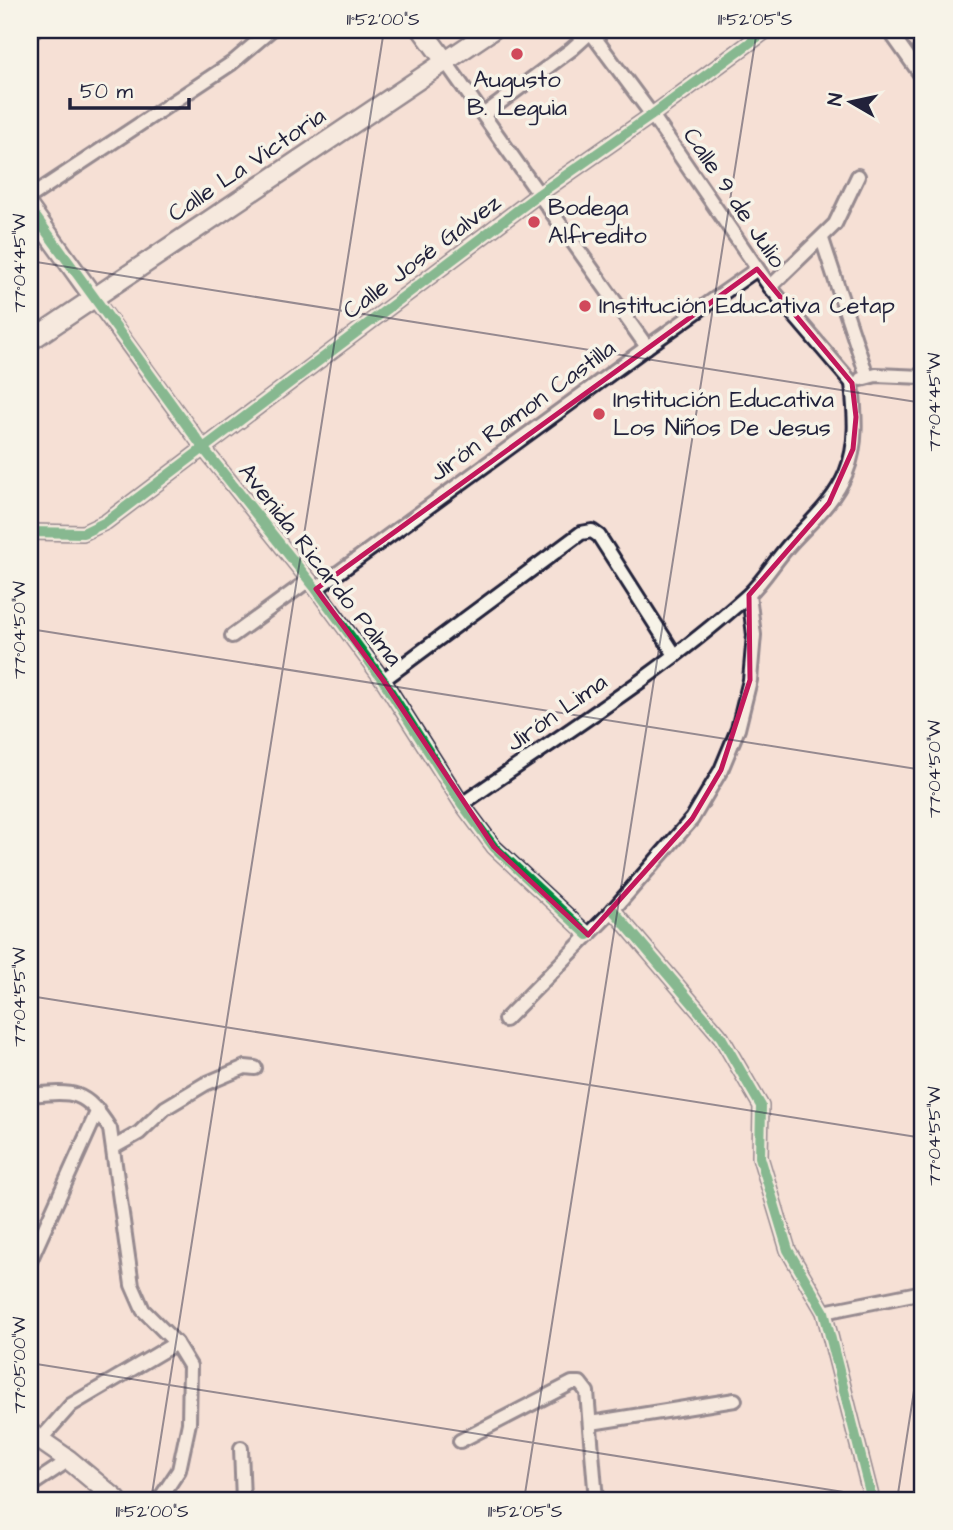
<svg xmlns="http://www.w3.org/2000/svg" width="953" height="1530" viewBox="0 0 953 1530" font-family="'Architects Daughter',sans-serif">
  <rect width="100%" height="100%" fill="#f5e0d6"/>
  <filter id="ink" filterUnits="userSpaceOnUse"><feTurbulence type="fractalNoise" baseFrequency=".0143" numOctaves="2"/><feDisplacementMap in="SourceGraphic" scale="14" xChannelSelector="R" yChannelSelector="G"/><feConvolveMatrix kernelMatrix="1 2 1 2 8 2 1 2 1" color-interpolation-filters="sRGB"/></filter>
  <g filter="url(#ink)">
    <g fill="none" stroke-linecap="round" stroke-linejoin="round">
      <defs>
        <g id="street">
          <polyline points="589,30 652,115 770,287 852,383"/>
          <polyline points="889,30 923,78"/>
          <polyline points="445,61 647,347"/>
          <polyline points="483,115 572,49 593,30"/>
          <polyline points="30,197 232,63 271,30"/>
          <polyline points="822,239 867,376"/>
          <polyline points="770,287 835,224 858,176"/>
          <polyline points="94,298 204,449 316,589 383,680 462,804 494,847 588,935"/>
          <polyline points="861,379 876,375 923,377"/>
          <polyline points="30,532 83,533 106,522 539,194 652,115 767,30"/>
          <polyline points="316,589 647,347 757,269"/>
          <polyline points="232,636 309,580"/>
          <polyline points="383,680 581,533 592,531 599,536 675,655"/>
          <path d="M 462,804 C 558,737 659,675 746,597 C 763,582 775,560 791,543 C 811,521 834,502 846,473 C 858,444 855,414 852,383"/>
          <polyline points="613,910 721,1037 761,1106 760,1157 788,1250 824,1312 872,1500"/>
          <polyline points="505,1020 613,910 692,819 721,770 738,729 750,680 754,635 749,595"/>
          <path d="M 30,1095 C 73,1091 85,1089 110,1129 L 132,1285 L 143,1310 L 176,1343 L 190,1366 L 189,1423 L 179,1470 L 159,1500"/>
          <polyline points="114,1147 139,1133 165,1108 205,1084 245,1067 255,1068"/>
          <polyline points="30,1261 98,1110"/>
          <polyline points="824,1312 923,1292"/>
          <polyline points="591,1423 735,1400"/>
          <polyline points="40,1440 71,1405 176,1343"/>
          <polyline points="460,1441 572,1383 580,1383 587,1392 596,1500"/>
          <polyline points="241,1448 243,1500"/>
          <polyline points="30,1486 69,1460"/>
        </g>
        <g id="secondary">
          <polyline points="422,30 445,61"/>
          <polyline points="30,31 31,30"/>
          <polyline points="30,209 94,298"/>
          <polyline points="30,341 492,30"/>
          <polyline points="30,1433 69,1460 117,1500"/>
        </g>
      </defs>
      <use href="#street" stroke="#22223b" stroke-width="18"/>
      <use href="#secondary" stroke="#22223b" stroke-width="23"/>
      <use href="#street" stroke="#f7f3e8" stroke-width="12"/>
      <use href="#secondary" stroke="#f7f3e8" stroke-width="18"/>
      <defs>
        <g id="cycleway">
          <polyline points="30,209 204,449 316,589 383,680 462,804 494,847 588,935"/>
          <polyline points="30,532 83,533 106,522 539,194 652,115 767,30"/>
          <polyline points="613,910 721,1037 761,1106 760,1157 788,1250 824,1312 872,1500"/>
        </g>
      </defs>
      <use href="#cycleway" stroke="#f7f3e8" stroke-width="15"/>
      <use href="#cycleway" stroke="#00873e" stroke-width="10"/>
    </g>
  </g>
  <path d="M0 0H953V1530H0ZM 757,269 L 852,383 L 856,417 L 853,449 L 829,503 L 749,595 L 750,680 L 721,770 L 692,819 L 588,935 L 494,847 L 383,680 L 316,589 Z" fill="#f5e0d6" fill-opacity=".55" fill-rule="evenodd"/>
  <path fill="none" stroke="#c2185b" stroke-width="5" stroke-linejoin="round" d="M 757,269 L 852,383 L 856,417 L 853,449 L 829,503 L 749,595 L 750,680 L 721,770 L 692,819 L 588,935 L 494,847 L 383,680 L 316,589 Z"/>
  <path fill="none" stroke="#22223b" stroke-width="2" stroke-opacity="0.45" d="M 886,30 L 923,36M 30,261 L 923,403M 30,629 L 923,770M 30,996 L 923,1138M 30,1363 L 894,1500M 151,1500 L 384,30M 524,1500 L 757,30M 897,1500 L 923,1333"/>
  <g fill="#d1495b" stroke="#f7f3e8" stroke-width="2.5">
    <circle cx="517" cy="54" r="7"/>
    <circle cx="534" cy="222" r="7"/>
    <circle cx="585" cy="306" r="7"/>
    <circle cx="599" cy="414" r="7"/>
  </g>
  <g text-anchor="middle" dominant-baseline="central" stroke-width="7" stroke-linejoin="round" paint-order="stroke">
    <g font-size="24" fill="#22223b" stroke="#f7f3e8" text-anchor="start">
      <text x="517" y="80" text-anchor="middle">Augusto<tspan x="517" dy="28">B. Leguia</tspan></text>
      <text x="548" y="208">Bodega<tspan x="548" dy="28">Alfredito</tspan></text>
      <text x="599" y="306">Institución Educativa Cetap</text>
      <text x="613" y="400">Institución Educativa<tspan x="613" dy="28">Los Niños De Jesus</tspan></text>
    </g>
    <g font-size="24" fill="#22223b" stroke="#f7f3e8">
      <text transform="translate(247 165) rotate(-34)">Calle La Victoria</text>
      <text transform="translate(734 198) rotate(56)">Calle 9 de Julio</text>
      <text transform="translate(422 257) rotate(-37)">Calle José Galvez</text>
      <text transform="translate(523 411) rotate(-36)">Jirón Ramon Castilla</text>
      <text transform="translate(320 565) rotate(52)">Avenida Ricardo Palma</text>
      <text transform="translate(557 713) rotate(-35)">Jirón Lima</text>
    </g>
  </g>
  <rect width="953" height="1530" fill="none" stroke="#f7f3e8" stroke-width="77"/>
  <g transform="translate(851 102) rotate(279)" stroke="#f7f3e8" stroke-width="5" paint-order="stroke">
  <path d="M0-5L12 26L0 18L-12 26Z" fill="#22223b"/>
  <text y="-10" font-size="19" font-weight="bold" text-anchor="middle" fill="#22223b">N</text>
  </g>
  <path d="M70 98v10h119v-10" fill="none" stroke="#22223b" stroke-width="3.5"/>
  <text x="80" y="98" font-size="21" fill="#22223b" stroke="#f7f3e8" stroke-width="5" paint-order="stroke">50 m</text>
  <rect x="38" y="38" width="876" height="1454" fill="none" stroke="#22223b" stroke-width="2.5"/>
  <g font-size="18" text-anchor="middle" fill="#22223b">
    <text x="383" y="25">11°52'00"S</text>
    <text x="755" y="25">11°52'05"S</text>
    <text transform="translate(19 263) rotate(-90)" y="6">77°04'45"W</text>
    <text transform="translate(934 402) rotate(-90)" y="6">77°04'45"W</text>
    <text transform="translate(19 630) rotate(-90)" y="6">77°04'50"W</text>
    <text transform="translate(934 769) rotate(-90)" y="6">77°04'50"W</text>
    <text transform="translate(19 997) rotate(-90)" y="6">77°04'55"W</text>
    <text transform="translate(934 1136) rotate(-90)" y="6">77°04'55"W</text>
    <text transform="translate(19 1365) rotate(-90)" y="6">77°05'00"W</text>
    <text x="152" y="1517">11°52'00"S</text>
    <text x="525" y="1517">11°52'05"S</text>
  </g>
</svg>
